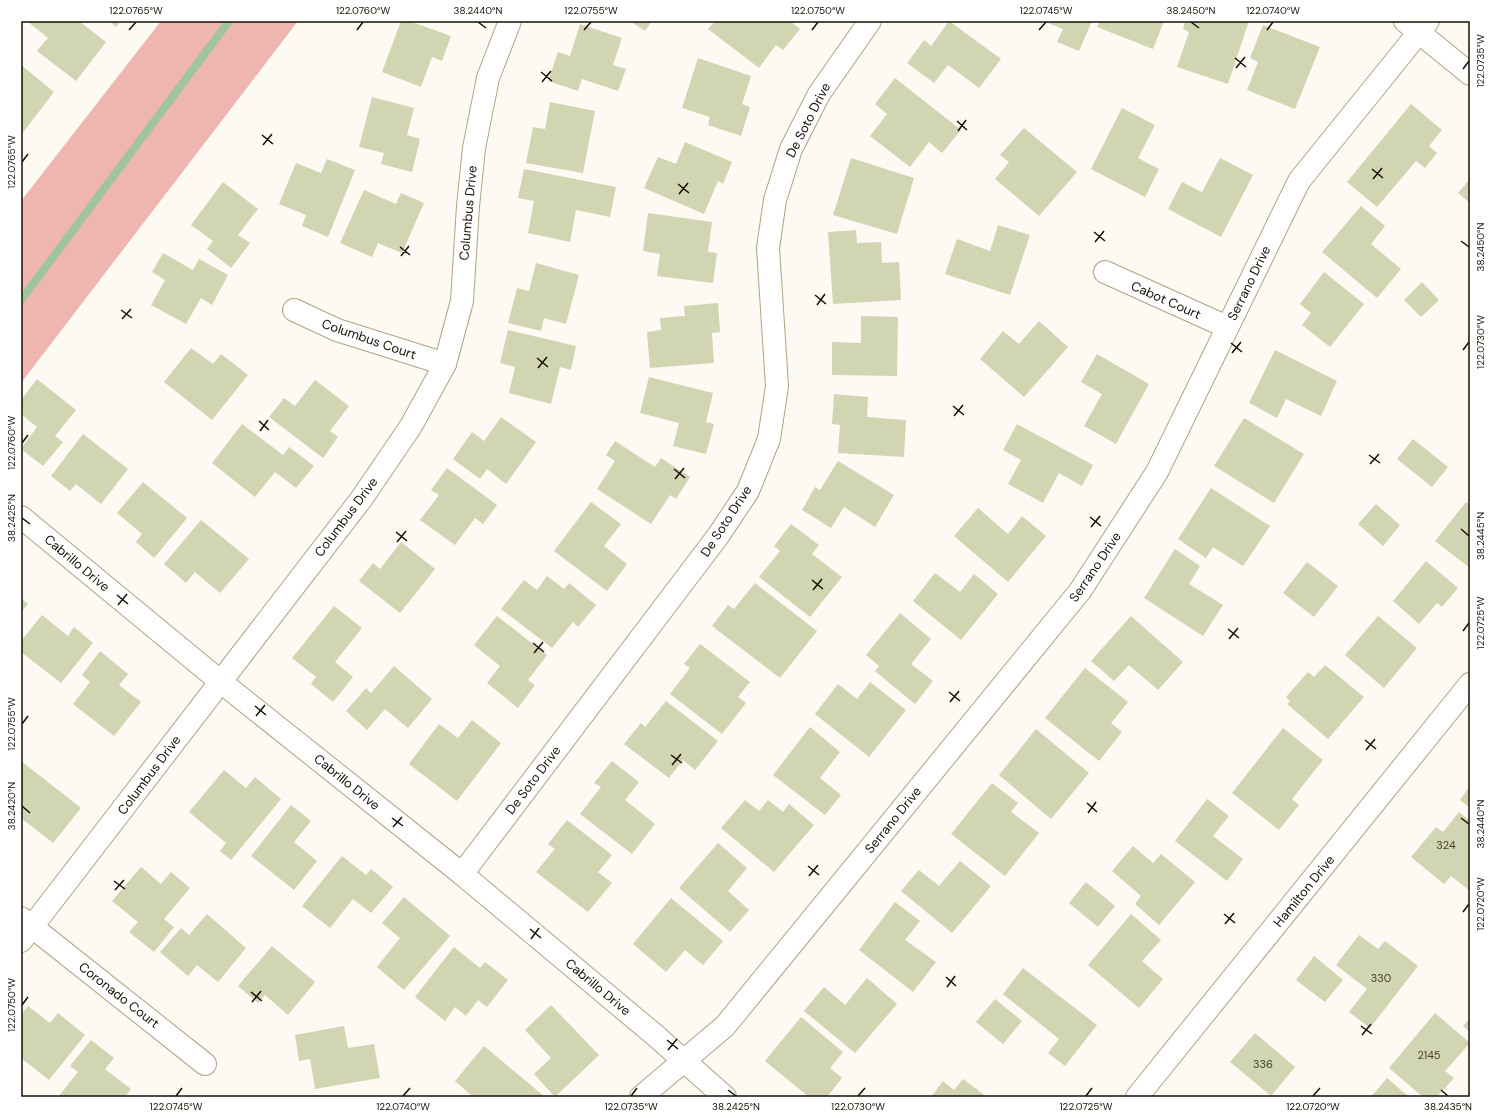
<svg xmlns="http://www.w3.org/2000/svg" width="1491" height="1118" viewBox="0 0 1491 1118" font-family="'DM Sans',sans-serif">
  <rect width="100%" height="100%" fill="#fdfaf3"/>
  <polygon fill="#eeb6af" points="161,21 298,21 21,383 21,201"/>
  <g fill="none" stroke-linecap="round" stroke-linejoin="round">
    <polyline stroke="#a1c59a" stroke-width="8" points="21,300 229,21"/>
  </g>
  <g fill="#d1d5b2">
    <polygon points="29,21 79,21 106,42 76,81 37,51 48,38 28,22"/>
    <polygon points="109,21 121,21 116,27"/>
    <polygon points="401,21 409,21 451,36 442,61 432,57 421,87 382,72"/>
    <polygon points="630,21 652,21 645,31"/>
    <polygon points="715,21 790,21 800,29 783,50 776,45 759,68 708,29"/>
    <polygon points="949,21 1001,59 979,88 948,65 934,83 907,63 924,40 931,46"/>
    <polygon points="1043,21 1092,21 1079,51 1057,42 1063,29"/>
    <polygon points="1100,21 1164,21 1153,49 1097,27"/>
    <polygon points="1185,21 1249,21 1228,84 1177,67 1189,32 1183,29"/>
    <polygon points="580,24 622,38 613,65 626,69 618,91 582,79 578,91 548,81 558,52 570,56"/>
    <polygon points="1263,25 1320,47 1295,109 1247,90 1258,62 1250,58"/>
    <polygon points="698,58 751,76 742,104 750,107 741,136 708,125 710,117 682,108"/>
    <polygon points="21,65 54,92 21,135"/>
    <polygon points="895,78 961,130 942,153 929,142 910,167 870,136 887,114 875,104"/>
    <polygon points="372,97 414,108 407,135 420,139 412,172 381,164 384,153 359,147"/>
    <polygon points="550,102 595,111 583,173 526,163 533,127 545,129"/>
    <polygon points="1411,104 1442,130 1429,146 1437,153 1425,168 1416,161 1377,207 1347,182"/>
    <polygon points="1122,108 1155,125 1138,158 1159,169 1145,197 1091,169"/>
    <polygon points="1024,128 1077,172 1039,216 995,179 1009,162 1000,155"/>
    <polygon points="685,142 732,162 723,184 718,181 704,214 644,188 658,157 676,164"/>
    <polygon points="851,158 914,178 897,234 833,215"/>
    <polygon points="1220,158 1253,175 1221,237 1168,209 1182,182 1202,192"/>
    <polygon points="327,159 355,170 328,237 302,226 306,215 279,204 296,163 321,173"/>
    <polygon points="524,169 616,187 610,217 576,210 570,242 528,233 534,201 518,198"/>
    <polygon points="1470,179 1470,203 1458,193"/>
    <polygon points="223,182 258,209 238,235 250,243 231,268 207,249 213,241 191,225"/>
    <polygon points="364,190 396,204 401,193 424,203 402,253 378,243 372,257 340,243"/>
    <polygon points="1361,206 1385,226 1371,244 1401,269 1377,298 1322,252"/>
    <polygon points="648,213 712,222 708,252 717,253 713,283 657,276 660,254 643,251"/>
    <polygon points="998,225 1030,235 1010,295 945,274 957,239 990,251"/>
    <polygon points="856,230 857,243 881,242 882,263 899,262 901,300 833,304 828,232"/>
    <polygon points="163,253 193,270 199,259 228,275 212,305 201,298 186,324 151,305 165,280 152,272"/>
    <polygon points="536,263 579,275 566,324 544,318 541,331 508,323 517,288 529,291"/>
    <polygon points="1324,272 1364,304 1330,347 1302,325 1311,313 1300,304"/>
    <polygon points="1422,282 1439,300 1421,317 1404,300"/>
    <polygon points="718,303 720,332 712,333 714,363 650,368 647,332 661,330 660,318 685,316 684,306"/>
    <polygon points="861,316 898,317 897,376 832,375 832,342 861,343"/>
    <polygon points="1039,321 1068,347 1024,397 980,359 1003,331 1019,344"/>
    <polygon points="508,330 576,346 571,370 560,367 551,404 509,393 515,367 500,363"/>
    <polygon points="191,348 213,364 221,354 248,375 212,420 164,382"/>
    <polygon points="1275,350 1337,381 1321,416 1286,399 1277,418 1249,403"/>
    <polygon points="1097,354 1149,384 1116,444 1084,426 1102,394 1081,382"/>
    <polygon points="649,377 713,393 706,422 714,424 706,454 673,446 679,423 640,413"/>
    <polygon points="37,379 76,410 55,436 63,442 43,466 21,449 37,427 21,414 21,400"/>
    <polygon points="315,380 349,406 330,431 338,437 323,458 269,417 284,398 295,406"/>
    <polygon points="834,394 868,397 867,417 906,420 904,457 838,453 840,425 832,424"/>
    <polygon points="501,417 536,442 506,484 487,469 480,479 453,459 472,432 484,441"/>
    <polygon points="1244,418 1304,454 1274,503 1214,466"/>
    <polygon points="242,424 283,455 289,447 314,466 296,488 275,472 255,497 212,463"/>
    <polygon points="1017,424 1093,465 1082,486 1059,473 1043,503 1008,484 1021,460 1003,450"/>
    <polygon points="83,434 128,469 101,504 76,484 70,491 51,476"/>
    <polygon points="1413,439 1448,467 1432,487 1397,459"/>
    <polygon points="615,441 655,467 661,458 690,477 676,499 670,495 651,524 597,489 615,461 606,455"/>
    <polygon points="838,461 894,495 875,527 844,507 831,528 802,510 815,487 820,490"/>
    <polygon points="447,468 497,505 483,524 475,518 455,545 420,520 439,495 431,490"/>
    <polygon points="143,482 187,518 154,558 136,542 142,534 117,513"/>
    <polygon points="1211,488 1270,526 1243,566 1213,547 1206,558 1178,539"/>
    <polygon points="591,502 621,524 604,546 627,564 607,591 554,551"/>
    <polygon points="1466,502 1470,505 1470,568 1435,541"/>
    <polygon points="1376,504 1400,525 1383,546 1358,524"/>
    <polygon points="978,508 1008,534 1022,516 1046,536 1008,582 954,536"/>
    <polygon points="201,520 249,559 220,593 195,572 186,583 164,564"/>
    <polygon points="791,524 819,545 812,554 842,577 810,617 759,577 780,551 774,546"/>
    <polygon points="401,542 435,569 400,613 359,581 373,563 380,569"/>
    <polygon points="1175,549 1200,566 1189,584 1223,605 1203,636 1144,598"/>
    <polygon points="1426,561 1458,588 1442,607 1437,603 1419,624 1393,601"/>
    <polygon points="1307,562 1338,586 1314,617 1283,593"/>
    <polygon points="935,573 960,592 974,574 998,594 961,640 913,601"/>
    <polygon points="547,576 564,589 569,583 596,605 578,627 573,622 552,648 501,609 524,580 537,590"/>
    <polygon points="755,583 817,631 780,678 712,626 728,605 734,609"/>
    <polygon points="21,598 28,604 21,612"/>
    <polygon points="334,606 362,628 335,662 353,677 333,702 311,684 316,677 292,658"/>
    <polygon points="900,613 931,639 911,664 933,681 915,704 875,671 879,666 866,655"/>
    <polygon points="42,615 68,636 74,627 93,643 61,683 21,652 21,641"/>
    <polygon points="497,616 547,655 528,680 535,685 518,708 487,683 500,666 474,645"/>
    <polygon points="1131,616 1183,662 1158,690 1129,665 1114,681 1091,661"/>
    <polygon points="1378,616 1417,648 1384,688 1345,655"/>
    <polygon points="700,644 750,682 738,697 746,703 722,734 670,694 690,668 684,664"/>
    <polygon points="100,651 128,674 119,685 141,702 114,736 73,704 90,682 82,675"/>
    <polygon points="1325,665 1364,697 1328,739 1287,704 1290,701 1286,697 1308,672 1314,677"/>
    <polygon points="394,666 432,699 408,728 385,709 367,730 346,711 366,688 371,693"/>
    <polygon points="1085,668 1128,702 1111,723 1122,732 1099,761 1045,718"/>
    <polygon points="870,682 906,710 869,757 815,714 838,684 857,699"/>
    <polygon points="666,701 718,741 695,770 683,760 669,778 624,744 641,723 645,727"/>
    <polygon points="472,720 501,743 457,801 409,764 439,724 458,738"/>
    <polygon points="810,727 840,752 820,778 841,795 825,815 773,775"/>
    <polygon points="1283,728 1323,760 1292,799 1299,805 1279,830 1232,793"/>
    <polygon points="1036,729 1089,773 1051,819 999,775"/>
    <polygon points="21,761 81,808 53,843 21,818"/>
    <polygon points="612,761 639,782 625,800 655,824 632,854 580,814 601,787 594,783"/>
    <polygon points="224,770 246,788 255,777 281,799 231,860 220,851 226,843 189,812"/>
    <polygon points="992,783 1018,803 1011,812 1039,833 1005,876 951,834"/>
    <polygon points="1470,786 1470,808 1460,800"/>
    <polygon points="1207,799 1229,816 1213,836 1243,859 1227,881 1175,841"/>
    <polygon points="745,800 759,811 768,800 783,812 789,804 814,825 774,872 721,828"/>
    <polygon points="291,805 311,821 294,842 317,861 294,890 251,856"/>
    <polygon points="1459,812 1470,821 1470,891 1451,876 1444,884 1411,857 1436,827 1443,832"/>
    <polygon points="567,820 612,855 598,872 612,883 588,912 536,872 555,849 548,844"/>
    <polygon points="718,843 747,868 728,891 749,910 730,932 679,888"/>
    <polygon points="1133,846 1153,863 1161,854 1195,882 1159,925 1135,904 1141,896 1112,871"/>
    <polygon points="342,856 366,875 371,869 393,887 371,913 353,899 330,928 302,906"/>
    <polygon points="960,861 991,886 952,933 901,891 919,870 939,886"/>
    <polygon points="141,867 161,884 171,872 190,888 164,919 174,927 154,952 129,932 138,922 112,901"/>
    <polygon points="1086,882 1115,906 1098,927 1069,903"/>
    <polygon points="404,897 450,936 404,990 377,967 400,938 382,923"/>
    <polygon points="671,898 723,941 703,965 685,950 666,972 633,944"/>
    <polygon points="895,902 920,921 905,940 936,962 913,992 859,950"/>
    <polygon points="207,914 246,948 218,982 197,965 188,976 160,952 181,928 189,935"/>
    <polygon points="1131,914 1161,940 1142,961 1163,979 1139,1008 1088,965"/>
    <polygon points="1359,935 1378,949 1385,941 1418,966 1370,1028 1349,1012 1367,989 1336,965"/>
    <polygon points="272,946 315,982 288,1015 265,995 258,1003 238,986"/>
    <polygon points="454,947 480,968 485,962 508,980 487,1007 478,1000 466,1016 455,1007 445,1021 415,997"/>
    <polygon points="1314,956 1343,980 1325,1002 1296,980"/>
    <polygon points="1023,968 1097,1025 1065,1066 1048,1053 1059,1039 1003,994"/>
    <polygon points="867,978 897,1004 855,1053 804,1011 824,987 845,1005"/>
    <polygon points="995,999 1022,1021 1003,1044 976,1022"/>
    <polygon points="551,1005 599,1055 555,1097 534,1074 551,1058 525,1030"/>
    <polygon points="28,1006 50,1023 58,1013 85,1035 49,1080 21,1058 21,1014"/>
    <polygon points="1435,1013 1470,1043 1445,1071 1454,1078 1437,1097 1423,1097 1389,1068"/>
    <polygon points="801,1017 843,1052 830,1068 842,1078 827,1097 809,1097 765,1061"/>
    <polygon points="1470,1018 1470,1032 1463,1026"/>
    <polygon points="344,1026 348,1048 374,1044 380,1078 315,1089 310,1059 299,1061 295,1035"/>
    <polygon points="1255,1033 1295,1067 1271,1096 1230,1062"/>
    <polygon points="91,1040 114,1058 105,1069 131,1089 125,1097 58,1097 78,1072 70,1066"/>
    <polygon points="484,1046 545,1097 471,1097 472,1096 455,1081"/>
    <polygon points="1387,1078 1409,1097 1371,1097"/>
    <polygon points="963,1079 987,1097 931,1097 943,1081 954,1090"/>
  </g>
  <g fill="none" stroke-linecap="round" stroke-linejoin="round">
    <defs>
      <g id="minor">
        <polyline points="1405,21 1470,74"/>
        <polyline points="1105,272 1227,327"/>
        <polyline points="294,310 337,330 445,364"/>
        <polyline points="21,517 221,682 462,874 656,1036 725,1097"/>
        <polyline points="462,874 718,536 748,491 769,439 777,386 768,248 775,200 791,149 819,94 870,21"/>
        <polyline points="21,918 205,1064"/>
        <polyline points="21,941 362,498 411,426 445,364 462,301 468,206 474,148 488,78 510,21"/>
        <polyline points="641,1097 725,1026 1080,591 1157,472 1299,181 1428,21"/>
        <polyline points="1137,1097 1470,684"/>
      </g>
    </defs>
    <use href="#minor" stroke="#b2a282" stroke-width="24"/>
    <use href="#minor" stroke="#fff" stroke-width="22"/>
  </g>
  <path fill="none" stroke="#161005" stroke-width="1.5" d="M 478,22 L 486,28M 1191,22 L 1199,28M 129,30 L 136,22M 357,30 L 363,22M 584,30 L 591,22M 812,30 L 818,22M 1039,30 L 1046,22M 1267,30 L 1273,22M 1235,58 L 1246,67M 1236,68 L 1245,57M 1463,69 L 1469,61M 541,72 L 552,81M 542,82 L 551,71M 957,121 L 967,130M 958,131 L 966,120M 262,135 L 273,144M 263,145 L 272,134M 22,162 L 28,154M 1372,169 L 1383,178M 1373,179 L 1382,168M 678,184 L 689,193M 679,194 L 688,183M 1094,232 L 1105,241M 1461,241 L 1469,247M 1095,242 L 1104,231M 400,247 L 410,255M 401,256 L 409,246M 815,295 L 826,304M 817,305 L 825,294M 121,310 L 132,318M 122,319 L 131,309M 1231,343 L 1242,352M 1463,350 L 1469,342M 1232,353 L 1241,342M 537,358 L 548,367M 538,368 L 547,357M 953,406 L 964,415M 954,416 L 963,405M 259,421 L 269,430M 260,431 L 268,420M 22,443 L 28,435M 1369,455 L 1380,463M 1370,464 L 1379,454M 674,469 L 685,478M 675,479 L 684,468M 1090,517 L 1101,526M 22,518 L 30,524M 1091,527 L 1100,516M 1461,529 L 1469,536M 396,532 L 407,541M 397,542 L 406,531M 812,580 L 823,589M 813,590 L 822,579M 117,595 L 128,604M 118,605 L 127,594M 1228,629 L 1239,638M 1463,631 L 1469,623M 1229,639 L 1238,628M 533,643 L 544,652M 534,653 L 543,642M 949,692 L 960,701M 950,702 L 959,691M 255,706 L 266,715M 256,716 L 265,705M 22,724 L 28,716M 1365,740 L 1376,749M 1366,750 L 1375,739M 671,755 L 682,763M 672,765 L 681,754M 1087,803 L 1097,812M 22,806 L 30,813M 1088,813 L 1096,802M 392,818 L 403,826M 1461,818 L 1469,824M 393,827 L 402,817M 808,866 L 819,875M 809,876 L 818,865M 114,881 L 125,889M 115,890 L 124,880M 1463,912 L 1469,904M 1224,914 L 1235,923M 1225,924 L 1234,913M 530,929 L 541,938M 531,939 L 539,928M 946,977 L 956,986M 947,987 L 955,976M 251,992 L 262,1001M 252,1002 L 261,991M 22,1005 L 28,997M 1361,1026 L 1372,1034M 1362,1035 L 1371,1024M 667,1040 L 678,1049M 668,1050 L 677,1039M 728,1090 L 736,1096M 1441,1090 L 1448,1096M 176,1096 L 182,1088M 403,1096 L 410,1088M 631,1096 L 637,1088M 858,1096 L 865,1088M 1086,1096 L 1092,1088M 1313,1096 L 1320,1088"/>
  <g text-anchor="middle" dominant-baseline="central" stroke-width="3" stroke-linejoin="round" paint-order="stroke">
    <g font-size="11" fill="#454130">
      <text x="1446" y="845">324</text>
      <text x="1381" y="978">330</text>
      <text x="1429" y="1055">2145</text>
      <text x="1263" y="1064">336</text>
    </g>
    <g font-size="13" fill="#161005" stroke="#fff">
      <text transform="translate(808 120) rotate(-63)">De Soto Drive</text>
      <text transform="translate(468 213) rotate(-85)">Columbus Drive</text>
      <text transform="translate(1249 283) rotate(-64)">Serrano Drive</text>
      <text transform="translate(1166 300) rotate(24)">Cabot Court</text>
      <text transform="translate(369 339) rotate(19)">Columbus Court</text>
      <text transform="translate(346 517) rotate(-53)">Columbus Drive</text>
      <text transform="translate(726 521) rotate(-57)">De Soto Drive</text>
      <text transform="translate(77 563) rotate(40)">Cabrillo Drive</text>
      <text transform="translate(1095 567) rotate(-56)">Serrano Drive</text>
      <text transform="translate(149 775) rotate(-53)">Columbus Drive</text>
      <text transform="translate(533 780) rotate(-53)">De Soto Drive</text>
      <text transform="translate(347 782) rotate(39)">Cabrillo Drive</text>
      <text transform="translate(893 820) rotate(-51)">Serrano Drive</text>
      <text transform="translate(1304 891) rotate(-51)">Hamilton Drive</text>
      <text transform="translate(598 987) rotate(40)">Cabrillo Drive</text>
      <text transform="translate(119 995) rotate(38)">Coronado Court</text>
    </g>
  </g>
  <rect width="1491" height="1118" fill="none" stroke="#ffffff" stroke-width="44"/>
  <rect x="22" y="22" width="1447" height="1074" fill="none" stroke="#161005" stroke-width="1.5"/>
  <g font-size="10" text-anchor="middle" fill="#161005">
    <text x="136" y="14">122.0765°W</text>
    <text x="363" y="14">122.0760°W</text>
    <text x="478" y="14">38.2440°N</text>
    <text x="591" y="14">122.0755°W</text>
    <text x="818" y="14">122.0750°W</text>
    <text x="1046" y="14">122.0745°W</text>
    <text x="1191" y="14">38.2450°N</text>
    <text x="1273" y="14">122.0740°W</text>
    <text transform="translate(1480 61) rotate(-90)" y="4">122.0735°W</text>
    <text transform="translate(11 162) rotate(-90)" y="4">122.0765°W</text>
    <text transform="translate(1480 247) rotate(-90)" y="4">38.2450°N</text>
    <text transform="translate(1480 342) rotate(-90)" y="4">122.0730°W</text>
    <text transform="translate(11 443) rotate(-90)" y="4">122.0760°W</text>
    <text transform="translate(11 518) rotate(-90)" y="4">38.2425°N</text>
    <text transform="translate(1480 536) rotate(-90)" y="4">38.2445°N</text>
    <text transform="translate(1480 623) rotate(-90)" y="4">122.0725°W</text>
    <text transform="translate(11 724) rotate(-90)" y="4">122.0755°W</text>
    <text transform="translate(11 806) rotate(-90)" y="4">38.2420°N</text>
    <text transform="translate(1480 824) rotate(-90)" y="4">38.2440°N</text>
    <text transform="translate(1480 904) rotate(-90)" y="4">122.0720°W</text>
    <text transform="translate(11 1005) rotate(-90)" y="4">122.0750°W</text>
    <text x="176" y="1110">122.0745°W</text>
    <text x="403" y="1110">122.0740°W</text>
    <text x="631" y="1110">122.0735°W</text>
    <text x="736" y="1110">38.2425°N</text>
    <text x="858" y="1110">122.0730°W</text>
    <text x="1086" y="1110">122.0725°W</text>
    <text x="1313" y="1110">122.0720°W</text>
    <text x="1448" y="1110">38.2435°N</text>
  </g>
</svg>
